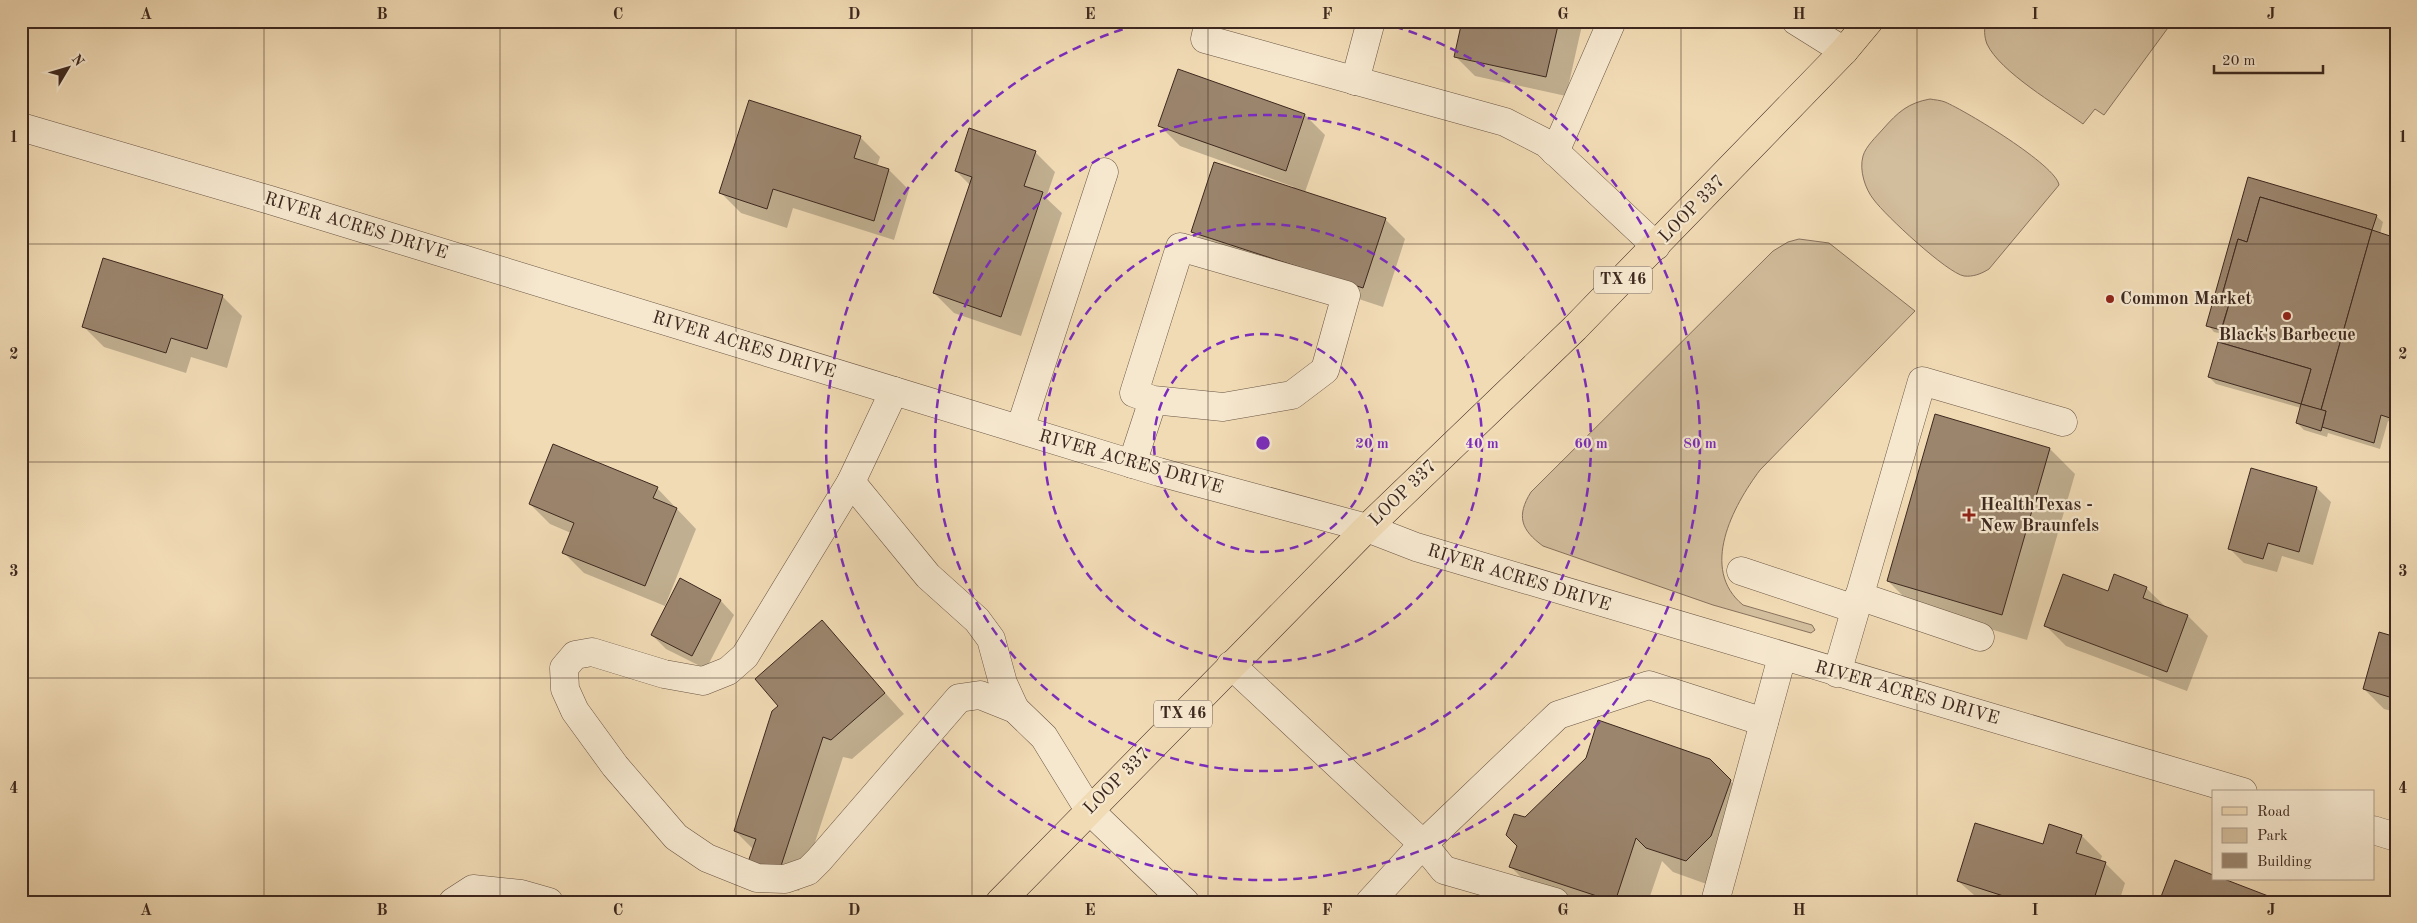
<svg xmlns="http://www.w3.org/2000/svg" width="2417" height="923" viewBox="0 0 2417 923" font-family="'Old Standard TT',serif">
  <rect width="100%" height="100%" fill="#f1dbb5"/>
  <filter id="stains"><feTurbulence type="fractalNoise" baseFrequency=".004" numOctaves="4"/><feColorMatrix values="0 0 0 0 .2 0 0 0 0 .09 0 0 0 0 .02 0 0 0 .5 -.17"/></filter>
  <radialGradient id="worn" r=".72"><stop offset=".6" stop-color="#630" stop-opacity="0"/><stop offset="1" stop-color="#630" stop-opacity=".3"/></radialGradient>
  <g fill="#d2bd9c" stroke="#88725e">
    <path d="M 1986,21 L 2173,21 L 2104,115 L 2095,109 L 2083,124 C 2057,105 2000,72 1987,44 C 1984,36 1984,29 1986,21 Z"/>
    <path d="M 1930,99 C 1935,100 1940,100 1945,102 C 1966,111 2056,165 2059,185 L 1989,269 C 1981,274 1973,277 1964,276 C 1947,273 1885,215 1874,200 C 1865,189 1859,170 1863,156 C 1866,146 1876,137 1883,129 C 1898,112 1908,103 1930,99 Z"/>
    <path d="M 1799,239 L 1829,243 L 1915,311 L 1760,470 C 1733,506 1699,569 1743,605 L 1812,625 L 1815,630 L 1811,633 L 1713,605 L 1543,546 C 1521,530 1516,516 1531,492 L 1773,251 L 1788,242 Z"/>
  </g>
  <g fill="#0003">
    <polygon points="1502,21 1583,21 1566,96 1475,76 1455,56"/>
    <polygon points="1179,71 1305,115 1325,135 1305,192 1385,219 1405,239 1383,307 1213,251 1193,231 1294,187 1180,146 1160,126"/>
    <polygon points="860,137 880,157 877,166 889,170 909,190 894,240 793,208 787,228 741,213 721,193"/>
    <polygon points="1035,152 1055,172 1046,198 1062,213 1021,336 954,313 934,293 970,185 956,171"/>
    <polygon points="2249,179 2376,216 2383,222 2380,234 2391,237 2396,235 2396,424 2388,421 2380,449 2328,433 2327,437 2304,430 2297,423 2301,408 2216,384 2209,377 2222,334 2214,332 2208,325"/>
    <polygon points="222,296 242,316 227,368 191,357 186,373 104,347 84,327"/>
    <polygon points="1936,415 2050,449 2075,474 2027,640 1913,606 1888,581"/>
    <polygon points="2252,470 2317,488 2331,502 2313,565 2282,556 2277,572 2244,563 2230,549"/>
    <polygon points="657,488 696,529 665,606 584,573 564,553 571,533 550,524 530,504"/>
    <polygon points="681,580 721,601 734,615 706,669 666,649 652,635"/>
    <polygon points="2146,588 2167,608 2188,616 2208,636 2187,691 2066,646 2046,626 2108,593"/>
    <polygon points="822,622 904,714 852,759 843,757 799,891 770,882 754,850 735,831 780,706"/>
    <polygon points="2396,638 2396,712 2384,709 2364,689"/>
    <polygon points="1709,760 1755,806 1712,886 1673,872 1662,861 1648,902 1564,902 1536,892 1511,867 1525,819"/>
    <polygon points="2082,836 2102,856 2100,862 2105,863 2125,883 2119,902 1982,902 1958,881 2044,846"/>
  </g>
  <g fill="#9b856d" stroke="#3d281f">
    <polygon points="1462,21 1559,21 1546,77 1454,57"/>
    <polygon points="1178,69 1305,114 1286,171 1158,126"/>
    <polygon points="749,100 861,136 854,158 889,169 874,221 773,189 767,209 719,193"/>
    <polygon points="969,128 1036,151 1024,186 1043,192 1001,317 933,293 972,177 955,171"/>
    <polygon points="1214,162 1386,218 1363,288 1191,232"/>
    <polygon points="2248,177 2377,215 2372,230 2260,197 2247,242 2238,239 2221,299 2230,301 2221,330 2206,326"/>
    <polygon points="2260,197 2372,230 2321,410 2301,404 2311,369 2218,342 2230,301 2221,299 2238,239 2247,242"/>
    <polygon points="2372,230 2390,236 2391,232 2396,234 2396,420 2381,415 2374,443 2322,427 2326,411 2321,410"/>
    <polygon points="103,258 223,295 207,349 171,338 166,353 82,327"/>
    <polygon points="2218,342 2311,369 2301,404 2208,377"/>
    <polygon points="2301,404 2326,411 2321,431 2296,423"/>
    <polygon points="1935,414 2050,448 2002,615 1887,581"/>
    <polygon points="553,444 658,487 653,498 677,508 645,586 562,553 574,523 529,504"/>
    <polygon points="2251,468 2317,487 2299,552 2268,543 2263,559 2228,549"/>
    <polygon points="2063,574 2108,591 2114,574 2147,587 2143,598 2188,615 2167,672 2044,626"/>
    <polygon points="680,578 721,600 692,656 651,635"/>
    <polygon points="822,620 885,693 831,740 823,737 779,872 748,862 756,839 734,831 772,711 778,706 755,679"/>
    <polygon points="2379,632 2396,637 2396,699 2363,689"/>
    <polygon points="1598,720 1710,759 1731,780 1711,836 1686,861 1646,848 1636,838 1615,902 1509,867 1517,846 1506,835 1514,814 1525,817 1586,758"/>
    <polygon points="1975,823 2043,844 2049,824 2082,835 2076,853 2106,862 2093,902 2068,902 2051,896 2049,902 2022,902 1957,881"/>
    <polygon points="2175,860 2213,875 2213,879 2224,879 2276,899 2275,902 2159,902"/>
  </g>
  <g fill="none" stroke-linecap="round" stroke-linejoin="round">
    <defs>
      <g id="minor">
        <polyline points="1209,21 1205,39 1505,122 1546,143 1656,246"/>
        <polyline points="1796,21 1844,51"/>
        <polyline points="1355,81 1371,21"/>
        <polyline points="21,127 270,200 1159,472 1367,528 1416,547 2243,792"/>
        <polyline points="1555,152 1612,21"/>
        <polyline points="894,391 851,482 745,656 728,671 703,681 664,674 592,652 575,655 564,668 565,689 575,711 615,766 676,837 707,858 757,878 785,879 808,871 819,860 959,698 980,695 1015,709 1044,737 1089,810 1185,902"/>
        <polyline points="1020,429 1104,172"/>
        <polyline points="1132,464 1153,400 1223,407 1292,395 1325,370 1346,295 1180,247 1134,393 1153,400"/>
        <polyline points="851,482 928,576 977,620 991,639 1003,683 1015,709"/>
        <polyline points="1741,571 1855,609"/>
        <polyline points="1859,596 1980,637"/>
        <polyline points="1231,665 1423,844 1444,870 1555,902"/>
        <polyline points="1837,673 1922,381 2063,422"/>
        <polyline points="2373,830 2396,837"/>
        <polyline points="453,902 473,889 521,894 549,902"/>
        <polyline points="1370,902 1423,844 1558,715 1649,685 1764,722"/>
        <polyline points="1715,902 1782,657"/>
      </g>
      <polyline id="major" points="1000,902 1367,528 1575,328 1844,51 1869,21"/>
    </defs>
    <use href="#minor" stroke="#6a5544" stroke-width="29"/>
    <use href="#major" stroke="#3d281f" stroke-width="29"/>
    <use href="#minor" stroke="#f6e8cf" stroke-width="28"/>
    <use href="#major" stroke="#f1dbb5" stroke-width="28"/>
  </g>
  <path fill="none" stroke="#3d281f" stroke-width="1" stroke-opacity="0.55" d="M 264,21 L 264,902M 500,21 L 500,902M 736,21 L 736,902M 972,21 L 972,902M 1208,21 L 1208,902M 1445,21 L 1445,902M 1681,21 L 1681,902M 1917,21 L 1917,902M 2153,21 L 2153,902M 21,244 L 2396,244M 21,462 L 2396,462M 21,678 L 2396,678"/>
  <g fill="none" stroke="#7b2cbf" stroke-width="2.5" stroke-dasharray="9 6">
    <circle cx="1263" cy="443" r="109"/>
    <circle cx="1263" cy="443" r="219"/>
    <circle cx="1263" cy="443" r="328"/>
    <path d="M1380 22A437 437 0 1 1 1146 22"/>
  </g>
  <g fill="#8f2418" stroke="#f6e8cf" stroke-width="2">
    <circle cx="2110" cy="299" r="5"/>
    <circle cx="2287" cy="316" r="5"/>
    <path d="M1966.5 507.5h5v5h5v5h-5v5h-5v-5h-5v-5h5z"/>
  </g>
  <g text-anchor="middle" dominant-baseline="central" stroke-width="4.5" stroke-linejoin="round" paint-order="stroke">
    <g fill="#f6e8cf" stroke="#746254" stroke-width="1">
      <rect x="1594" y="266.5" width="58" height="27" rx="4"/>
      <rect x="1154" y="700.5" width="58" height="27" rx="4"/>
    </g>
    <g font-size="16" font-weight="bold" fill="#3d281f">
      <text x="1623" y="280">TX 46</text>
      <text x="1183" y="714">TX 46</text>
    </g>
    <g font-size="18" fill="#3d281f" stroke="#f6e8cf">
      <text transform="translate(1692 209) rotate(-46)">LOOP 337</text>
      <text transform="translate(356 226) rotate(17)">RIVER ACRES DRIVE</text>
      <text transform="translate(744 345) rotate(17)">RIVER ACRES DRIVE</text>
      <text transform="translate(1131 462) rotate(16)">RIVER ACRES DRIVE</text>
      <text transform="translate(1403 493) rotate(-44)">LOOP 337</text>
      <text transform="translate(1519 578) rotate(17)">RIVER ACRES DRIVE</text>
      <text transform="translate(1907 693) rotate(16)">RIVER ACRES DRIVE</text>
      <text transform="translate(1117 781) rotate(-45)">LOOP 337</text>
    </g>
    <g font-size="18" font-weight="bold" fill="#3d281f" stroke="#f6e8cf" text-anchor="start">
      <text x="2120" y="299">Common Market</text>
      <text x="2287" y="335" text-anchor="middle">Black's Barbecue</text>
      <text x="1980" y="505">HealthTexas -<tspan x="1980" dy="21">New Braunfels</tspan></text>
    </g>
  </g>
  <circle cx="1263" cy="443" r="8" fill="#7b2cbf" stroke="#f6e8cf" stroke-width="2.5"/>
  <g font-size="15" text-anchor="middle" font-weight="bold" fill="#7b2cbf" stroke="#f6e8cf" stroke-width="4.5" stroke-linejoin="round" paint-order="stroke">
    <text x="1372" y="448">20 m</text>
    <text x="1482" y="448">40 m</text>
    <text x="1591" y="448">60 m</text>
    <text x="1700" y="448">80 m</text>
  </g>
  <rect width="2417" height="923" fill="none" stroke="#f1dbb5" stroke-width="55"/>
  <rect x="2212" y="790" width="162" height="90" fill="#f6e8cf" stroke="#ac9b89"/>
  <rect x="2222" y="807" width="25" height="8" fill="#f1dbb5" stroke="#ac9b89"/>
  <text x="2257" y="816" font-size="15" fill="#3d281f">Road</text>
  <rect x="2222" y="828" width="25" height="15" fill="#d2bd9c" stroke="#ac9b89"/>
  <text x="2257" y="840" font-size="15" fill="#3d281f">Park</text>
  <rect x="2222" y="853" width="25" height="15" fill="#9b856d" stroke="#ac9b89"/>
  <text x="2257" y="866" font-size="15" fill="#3d281f">Building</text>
  <g transform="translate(68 68) rotate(52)" stroke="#f6e8cf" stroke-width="4" paint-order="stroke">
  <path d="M0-4L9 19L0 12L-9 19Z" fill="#3d281f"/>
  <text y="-8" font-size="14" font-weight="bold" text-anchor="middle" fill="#3d281f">N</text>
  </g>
  <path d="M2214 65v8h109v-8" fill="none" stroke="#3d281f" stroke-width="2.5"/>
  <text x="2222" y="65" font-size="15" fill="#3d281f" stroke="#f6e8cf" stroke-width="4" paint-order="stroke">20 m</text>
  <rect x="28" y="28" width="2362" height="868" fill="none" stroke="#3d281f" stroke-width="2"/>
  <g font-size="16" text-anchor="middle" font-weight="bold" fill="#3d281f">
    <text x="146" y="19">A</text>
    <text x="382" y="19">B</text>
    <text x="618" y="19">C</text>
    <text x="854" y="19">D</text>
    <text x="1090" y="19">E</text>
    <text x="1327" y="19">F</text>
    <text x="1563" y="19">G</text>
    <text x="1799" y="19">H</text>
    <text x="2035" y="19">I</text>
    <text x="2271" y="19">J</text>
    <text x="14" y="142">1</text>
    <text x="2403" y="142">1</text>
    <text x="14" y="359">2</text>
    <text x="2403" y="359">2</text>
    <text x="14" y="576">3</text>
    <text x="2403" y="576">3</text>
    <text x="14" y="793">4</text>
    <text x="2403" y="793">4</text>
    <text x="146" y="915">A</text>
    <text x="382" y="915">B</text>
    <text x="618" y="915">C</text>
    <text x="854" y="915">D</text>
    <text x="1090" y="915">E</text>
    <text x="1327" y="915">F</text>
    <text x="1563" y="915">G</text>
    <text x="1799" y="915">H</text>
    <text x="2035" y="915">I</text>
    <text x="2271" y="915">J</text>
  </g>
  <rect width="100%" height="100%" filter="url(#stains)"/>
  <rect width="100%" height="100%" fill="url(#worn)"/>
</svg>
